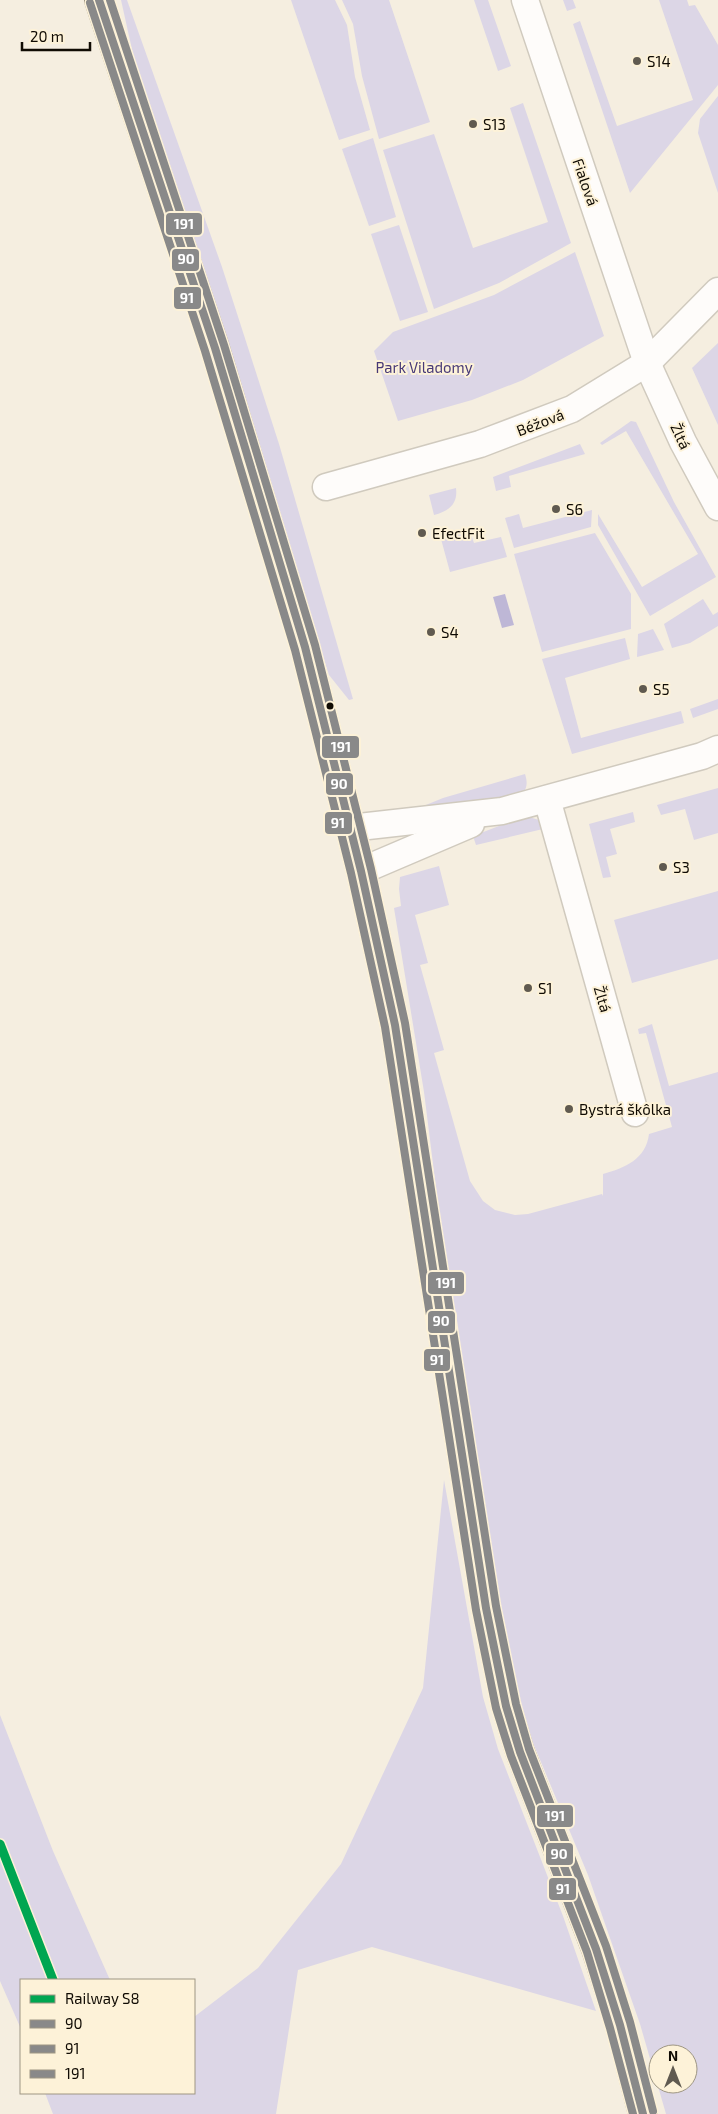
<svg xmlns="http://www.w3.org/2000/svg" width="718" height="2114" viewBox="0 0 718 2114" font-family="'Exo 2',sans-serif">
  <rect width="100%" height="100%" fill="#f5eee0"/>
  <g fill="#dcd6e6" fill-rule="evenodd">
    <polygon points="121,0 127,0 222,267 279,444 353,699 349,700 329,675 133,54"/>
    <polygon points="291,0 335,0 347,25 355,77 370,130 339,140"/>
    <polygon points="342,0 389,0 430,122 379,139 362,76 353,24"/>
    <polygon points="474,0 488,0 511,66 498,71"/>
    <polygon points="563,0 573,0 576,8 567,11"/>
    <polygon points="659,0 687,0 689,6 695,5 718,45 718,85 630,193 573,24 580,21 617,126 693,100"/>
    <polygon points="718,96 718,193 698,133 700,119"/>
    <polygon points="523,103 571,243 499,283 434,309 383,150 434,134 473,248 548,222 510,108"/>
    <polygon points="373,138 396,217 369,226 342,149"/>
    <polygon points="399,225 428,312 400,321 371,234"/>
    <polygon points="575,252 604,336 523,380 472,400 398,421 374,351 393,332 494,295"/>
    <polygon points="718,343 718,425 692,368"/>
    <polygon points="631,421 636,422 674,502 716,577 650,616 598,525 598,514 642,587 698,554 626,431 602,445 600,443"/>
    <polygon points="580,444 585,454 509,476 511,487 496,491 493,477"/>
    <path d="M 456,488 C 458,504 449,511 434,515 L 429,495 Z"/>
    <polygon points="592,510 591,527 514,548 505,518 519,514 523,528"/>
    <polygon points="470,532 474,543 501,537 507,557 450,572 441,539"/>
    <polygon points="595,533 631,594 631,629 542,652 514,554"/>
    <polygon points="703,599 713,615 718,612 718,626 690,643 672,648 664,624"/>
    <polygon points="653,629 664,650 637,657 638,634"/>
    <polygon points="625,638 630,659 565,678 581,738 681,711 684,723 572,754 542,659"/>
    <polygon points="718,699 718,709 693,718 690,709"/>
    <path d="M 525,774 C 527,780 528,788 523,792 C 510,802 440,805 421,807 L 443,798 Z"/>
    <polygon points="718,788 718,833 694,840 685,809 661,815 657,805"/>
    <polygon points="633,812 635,822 610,829 617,854 606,857 611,877 603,878 589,824"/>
    <polygon points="529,817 539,820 543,829 476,845 473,836 520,818"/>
    <path d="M 439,866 L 449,905 L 415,915 L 428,963 L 420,965 L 444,1050 L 434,1053 L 470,1181 L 483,1201 L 495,1210 L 515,1215 L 528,1214 L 602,1194 L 603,1196 L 603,1174 C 625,1168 646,1159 649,1134 L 672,1127 L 646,1033 L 639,1034 L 638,1029 L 652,1024 L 669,1086 L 718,1072 L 718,2114 L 666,2114 L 640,2024 L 588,1875 L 516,1702 L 490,1565 L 455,1339 L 424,1092 L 394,908 L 401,906 L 399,889 L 400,877 ZM 658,2054 L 688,2054 L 688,2084 L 658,2084 Z"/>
    <polygon points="718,891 718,959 632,983 614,920"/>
    <polygon points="444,1480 483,1697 498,1749 563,1916 596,2011 372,1947 298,1970 276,2114 53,2114 45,2093 194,2093 194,2017 258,1968 341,1864 423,1688"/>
    <polygon points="0,1715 53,1851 110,1980 21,1980 21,2029 0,1981"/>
  </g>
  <polygon fill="#beb7d6" points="505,594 514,625 502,628 493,597"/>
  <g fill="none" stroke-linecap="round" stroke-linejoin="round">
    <defs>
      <g id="minor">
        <polyline points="525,0 647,363 683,442 718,507"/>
        <polyline points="326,487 480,444 572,409 647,363 718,291"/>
        <polyline points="547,799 635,1113"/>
        <polyline points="350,828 502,811 702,756 718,749"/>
        <polyline points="361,871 471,824"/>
      </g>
      <polyline id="major" points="99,0 215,348 305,647 361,871 395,1025 486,1608 506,1706 520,1752 596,1949 620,2025 643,2114"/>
    </defs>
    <use href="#minor" stroke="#d0cabe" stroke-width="29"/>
    <use href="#major" stroke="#9d9582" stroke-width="30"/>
    <use href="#minor" stroke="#fefcfa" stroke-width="26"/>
    <use href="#major" stroke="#e3dfd6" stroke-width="28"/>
    <defs>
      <polyline id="bus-1" points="99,0 215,348 305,647 361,871 395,1025 486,1608 506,1706 520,1752 596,1949 620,2025 643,2114"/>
      <polyline id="bus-2" points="90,3 205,351 295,650 351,873 385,1027 476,1610 496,1708 511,1756 587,1952 610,2028 633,2114"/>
      <polyline id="bus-3" points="110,0 224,345 315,645 371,869 405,1023 496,1606 516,1704 529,1749 606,1946 630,2022 653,2111"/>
    </defs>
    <use href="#bus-1" stroke="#fdf2d8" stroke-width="11"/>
    <use href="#bus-2" stroke="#fdf2d8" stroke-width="11"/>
    <use href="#bus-3" stroke="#fdf2d8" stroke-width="11"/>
    <use href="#bus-1" stroke="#898989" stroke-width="8"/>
    <use href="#bus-2" stroke="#898989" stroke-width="8"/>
    <use href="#bus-3" stroke="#898989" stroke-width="8"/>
    <defs>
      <polyline id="rail-1" points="0,1844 53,1980"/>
    </defs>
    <use href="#rail-1" stroke="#fdf2d8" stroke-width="12"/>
    <use href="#rail-1" stroke="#00a651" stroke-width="9"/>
  </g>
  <g fill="#605a50" stroke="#fdf2d8" stroke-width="2">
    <circle cx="637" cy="61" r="5"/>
    <circle cx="473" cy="124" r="5"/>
    <circle cx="556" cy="509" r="5"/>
    <circle cx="422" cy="533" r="5"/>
    <circle cx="431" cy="632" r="5"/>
    <circle cx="643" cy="689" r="5"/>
    <circle cx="663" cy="867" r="5"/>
    <circle cx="528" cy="988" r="5"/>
    <circle cx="569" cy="1109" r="5"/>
  </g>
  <circle fill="#100b03" stroke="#fdf2d8" stroke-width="2" cx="330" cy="706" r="4.5"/>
  <g text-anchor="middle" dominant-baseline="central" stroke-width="4" stroke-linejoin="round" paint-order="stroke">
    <g font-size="15" fill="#100b03" stroke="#fdf2d8" text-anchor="start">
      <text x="647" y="61">S14</text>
      <text x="483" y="124">S13</text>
      <text x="566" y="509">S6</text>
      <text x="432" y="533">EfectFit</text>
      <text x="441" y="632">S4</text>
      <text x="653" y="689">S5</text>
      <text x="673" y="867">S3</text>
      <text x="538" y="988">S1</text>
      <text x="579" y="1109">Bystrá škôlka</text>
    </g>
    <g font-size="15" fill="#100b03" stroke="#fdf2d8">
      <text transform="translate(586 182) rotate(71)">Fialová</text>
      <text transform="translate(540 422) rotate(-21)">Béžová</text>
      <text transform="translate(681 436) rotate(65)">Žltá</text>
      <text transform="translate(603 999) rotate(74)">Žltá</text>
    </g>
    <g font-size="15" fill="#473977" stroke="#fdf2d8">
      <text x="424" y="367">Park Viladomy</text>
    </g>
  </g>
  <g stroke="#fdf2d8" stroke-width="2">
    <rect x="165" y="212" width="38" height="24" rx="5" fill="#898989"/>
    <rect x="171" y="248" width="29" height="24" rx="5" fill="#898989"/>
    <rect x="173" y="286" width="29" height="24" rx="5" fill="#898989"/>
    <rect x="321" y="735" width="39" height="24" rx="5" fill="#898989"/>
    <rect x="325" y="772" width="29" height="24" rx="5" fill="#898989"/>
    <rect x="324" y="811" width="29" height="24" rx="5" fill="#898989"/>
    <rect x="427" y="1271" width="38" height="24" rx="5" fill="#898989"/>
    <rect x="427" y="1310" width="29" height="24" rx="5" fill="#898989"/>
    <rect x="423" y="1348" width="28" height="24" rx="5" fill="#898989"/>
    <rect x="536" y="1804" width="38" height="24" rx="5" fill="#898989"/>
    <rect x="545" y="1842" width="29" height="24" rx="5" fill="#898989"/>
    <rect x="548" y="1877" width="29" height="24" rx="5" fill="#898989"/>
  </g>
  <g font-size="14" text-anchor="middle" font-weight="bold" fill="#fff">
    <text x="184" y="229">191</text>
    <text x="186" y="264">90</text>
    <text x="187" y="303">91</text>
    <text x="341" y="752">191</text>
    <text x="339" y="789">90</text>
    <text x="338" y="828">91</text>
    <text x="446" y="1288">191</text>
    <text x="441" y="1326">90</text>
    <text x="437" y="1365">91</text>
    <text x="555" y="1821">191</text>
    <text x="559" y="1859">90</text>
    <text x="563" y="1894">91</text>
  </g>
  <rect x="20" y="1979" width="175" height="115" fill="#fdf2d8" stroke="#9e9683"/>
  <rect x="30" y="1995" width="25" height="8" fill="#00a651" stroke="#9e9683"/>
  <text x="65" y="2004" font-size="15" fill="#100b03">Railway S8</text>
  <rect x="30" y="2020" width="25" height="8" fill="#898989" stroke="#9e9683"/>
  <text x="65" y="2029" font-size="15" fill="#100b03">90</text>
  <rect x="30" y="2045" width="25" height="8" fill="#898989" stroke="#9e9683"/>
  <text x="65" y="2054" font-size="15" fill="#100b03">91</text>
  <rect x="30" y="2070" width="25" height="8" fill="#898989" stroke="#9e9683"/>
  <text x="65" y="2079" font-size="15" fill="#100b03">191</text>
  <g transform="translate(673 2069)"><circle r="24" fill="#fdf2d8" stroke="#9e9683"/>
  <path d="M0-4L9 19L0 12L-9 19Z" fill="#605a50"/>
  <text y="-8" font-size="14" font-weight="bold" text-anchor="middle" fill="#100b03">N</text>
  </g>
  <path d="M22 42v8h68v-8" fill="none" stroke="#100b03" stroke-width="2.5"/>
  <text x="30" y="42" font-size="15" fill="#100b03" stroke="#fdf2d8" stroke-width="4" paint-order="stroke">20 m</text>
</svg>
